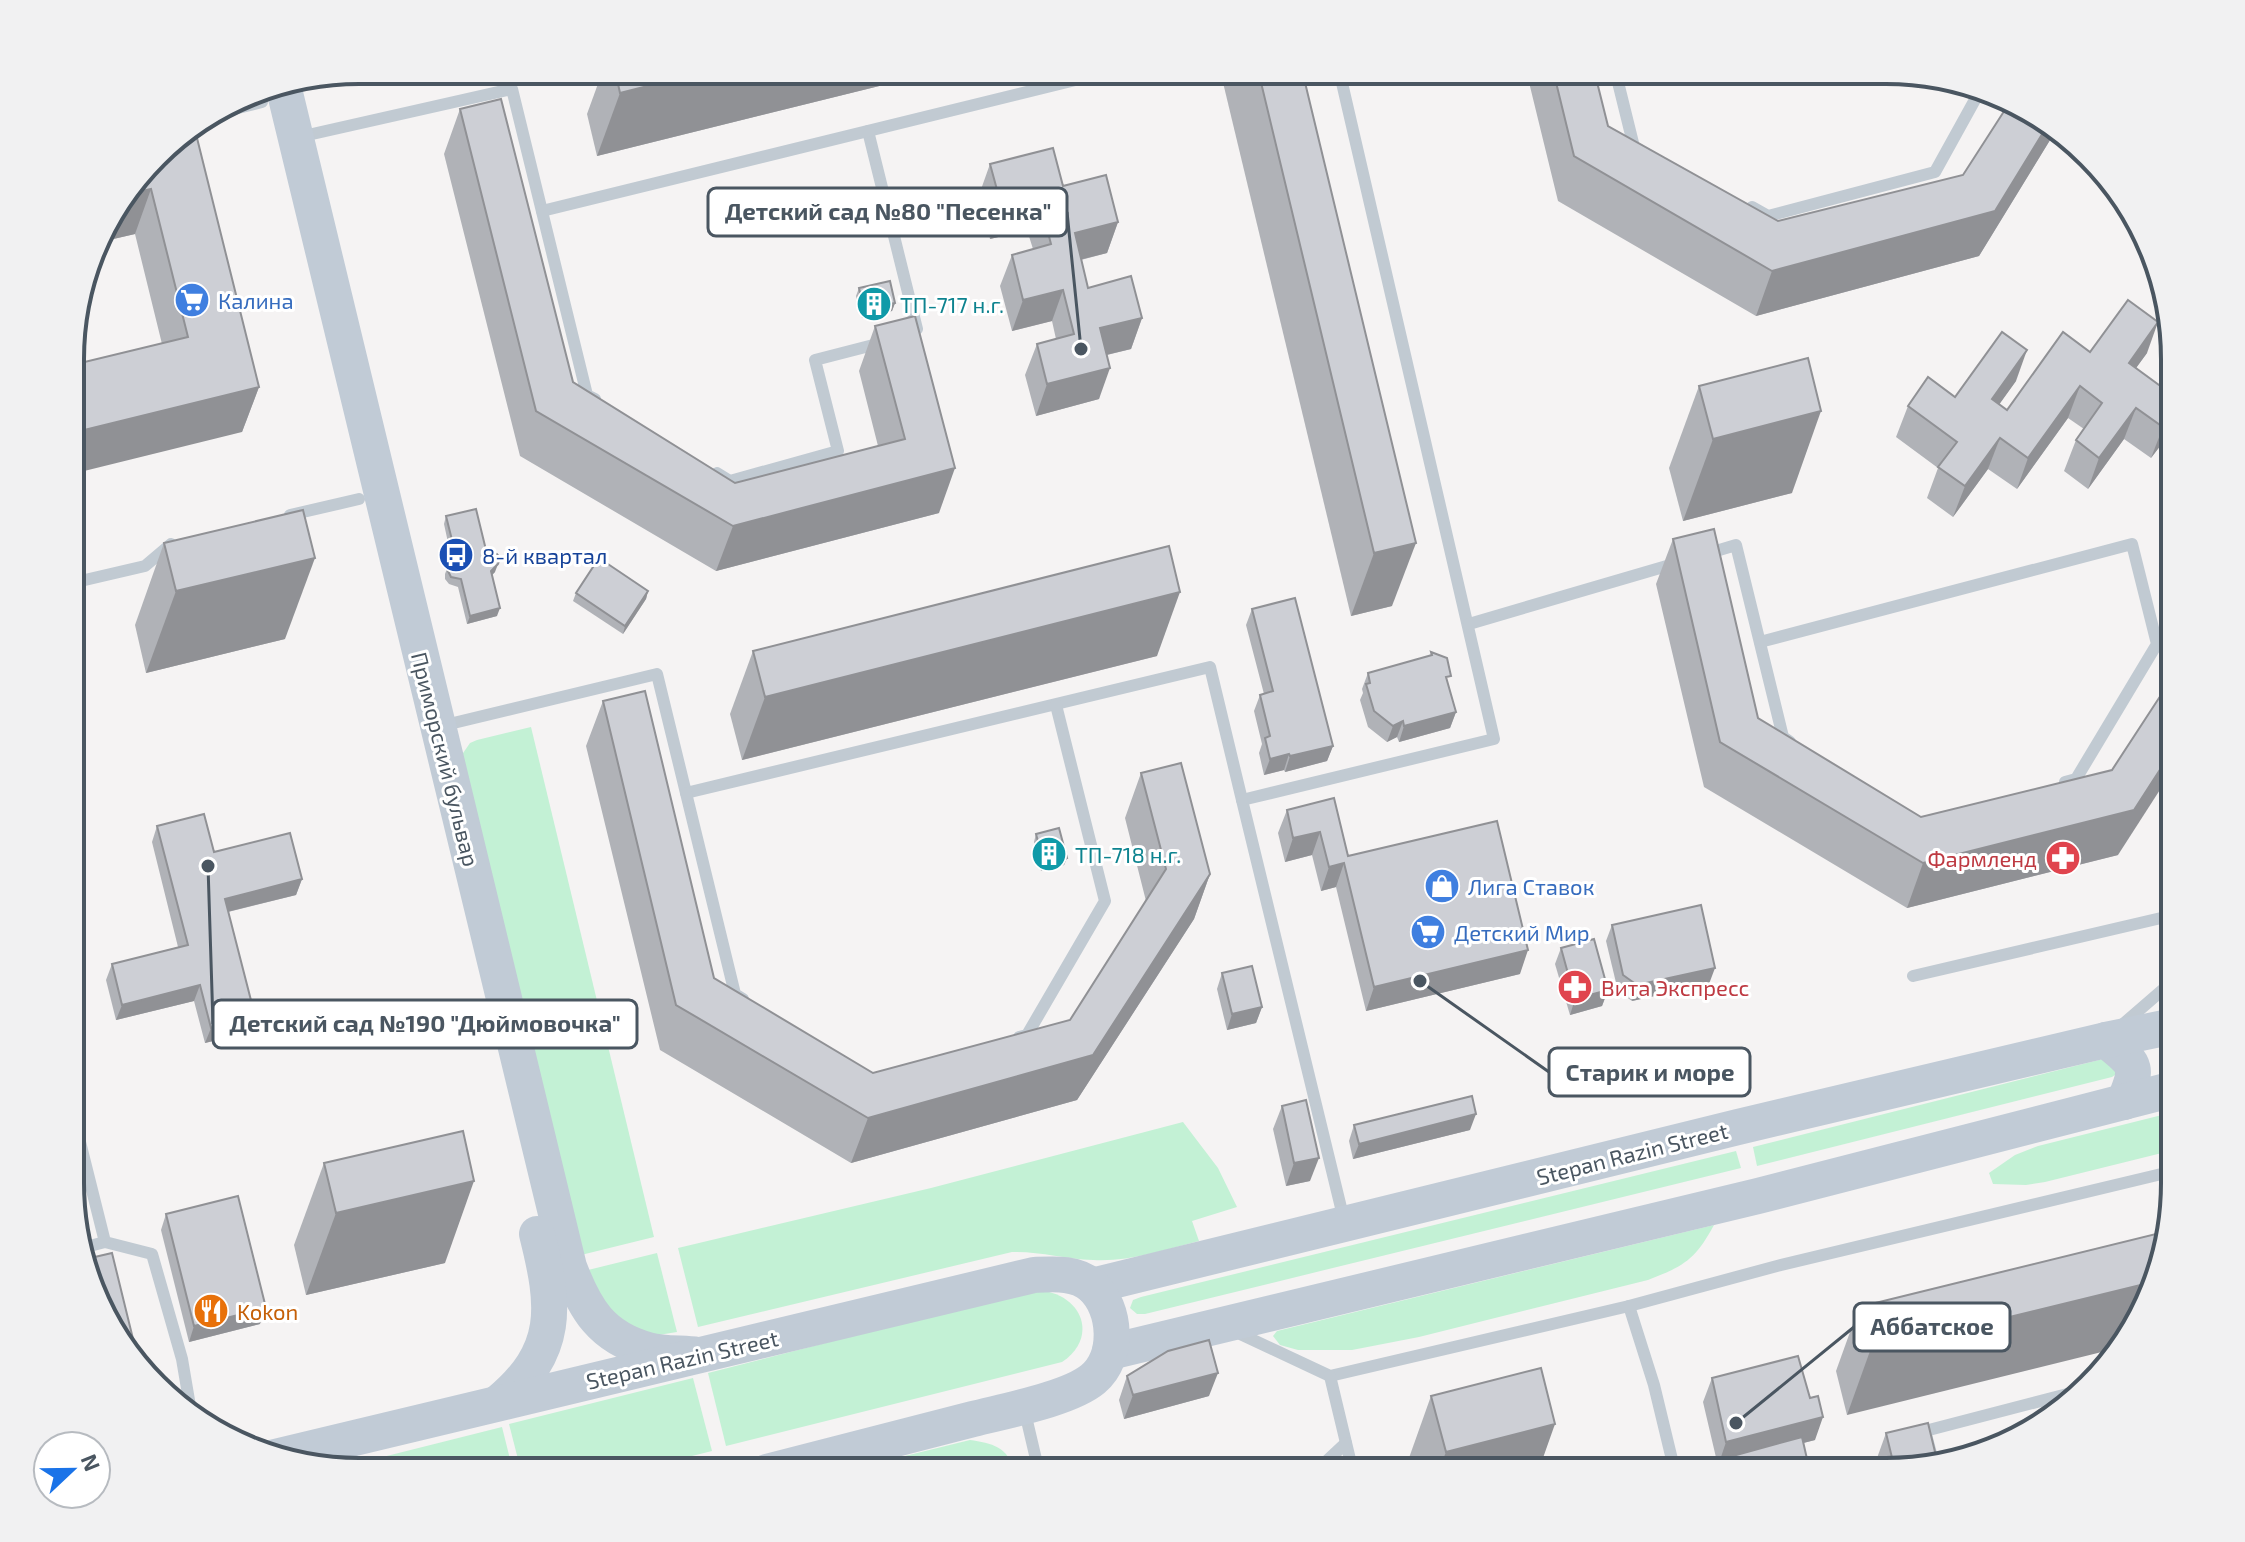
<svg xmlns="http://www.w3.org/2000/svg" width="2245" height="1542" viewBox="0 0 2245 1542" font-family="'Exo 2',sans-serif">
  <rect width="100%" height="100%" fill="#f5f3f3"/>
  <g fill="#c3f1d5">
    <polygon points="531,727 654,1237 581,1255 461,756 470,743 477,740"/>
    <polygon points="2107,1058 2118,1073 2112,1077 1757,1166 1753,1147"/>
    <polygon points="2174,1112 2174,1150 2045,1182 2026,1185 1993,1184 1989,1173 2015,1155 2038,1146"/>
    <path d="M 1183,1122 L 1218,1168 L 1237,1207 L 1192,1221 L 1199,1241 C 1164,1250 1129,1262 1093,1260 C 1065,1259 1039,1251 1012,1252 L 698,1327 L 678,1248 L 931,1188 Z"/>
    <polygon points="1736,1151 1741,1168 1145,1314 1137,1314 1130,1308 1133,1300 1141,1297"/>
    <path d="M 1714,1225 C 1695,1260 1684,1266 1648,1280 L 1419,1337 L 1352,1350 L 1298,1350 L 1280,1345 L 1273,1336 L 1277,1331 Z"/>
    <polygon points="657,1253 677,1332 652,1336 622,1328 584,1271"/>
    <path d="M 1044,1291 C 1083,1297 1098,1338 1062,1362 L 726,1446 L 708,1373 L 1016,1294 Z"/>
    <polygon points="693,1378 712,1451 628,1472 521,1471 509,1424"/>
    <polygon points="502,1427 513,1471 340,1471 331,1470"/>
    <path d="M 970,1440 C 991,1443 1010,1447 1013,1472 L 840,1472 Z"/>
  </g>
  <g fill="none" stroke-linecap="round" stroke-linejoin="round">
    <g stroke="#c1cad2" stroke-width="12">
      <polyline points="1339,70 1494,739 1242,800 1344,1220"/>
      <polyline points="1615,70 1634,147 1639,150"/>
      <polyline points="213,114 262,102"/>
      <polyline points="868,131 917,329"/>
      <polyline points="299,137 512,89 587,395 595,399"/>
      <polyline points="1752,207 1768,216 1935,172 1982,87"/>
      <polyline points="542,211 1116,70"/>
      <polyline points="717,473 730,481 838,451 815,360 881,343"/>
      <polyline points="290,515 359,499"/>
      <polyline points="1706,554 1736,545 1783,737 1790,742"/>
      <polyline points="72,583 145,566 171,544"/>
      <polyline points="1469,624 1677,563"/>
      <polyline points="1760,642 2132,544 2157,644 2076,779 2065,782"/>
      <polyline points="441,726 657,674 686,793 1210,667 1242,800"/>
      <polyline points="686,793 735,994 743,999"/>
      <polyline points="1913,976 2174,915"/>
      <polyline points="2122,1025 2174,980"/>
      <polyline points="1019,1037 1027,1035 1105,901 1056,705"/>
      <polyline points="72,1066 75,1077 73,1114 105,1242 152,1254 182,1359 191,1412 185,1413"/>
      <polyline points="82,1248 105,1242"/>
      <polyline points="1629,1306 1654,1385 1675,1472"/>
      <polyline points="1234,1331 1330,1376 1629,1306 1777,1266 2174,1171"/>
      <polyline points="1330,1376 1353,1472"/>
      <polyline points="1024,1408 1039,1472"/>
      <polyline points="1933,1461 1925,1431 2075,1392"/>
      <polyline points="1264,1472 1299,1464 1318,1468"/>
      <polyline points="1315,1472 1346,1443"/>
    </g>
    <g stroke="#c1cbd6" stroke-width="36">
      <path d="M 283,85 L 569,1267 C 585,1309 601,1337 648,1350 C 663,1354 682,1353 698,1355"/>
      <path d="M 2106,1040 C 2135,1065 2140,1064 2124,1102"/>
      <polyline points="1092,1286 1738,1127 2106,1040 2174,1026"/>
      <polyline points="1110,1352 1758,1196 2174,1089"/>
      <path d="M 498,1403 C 561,1351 555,1306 537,1234"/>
      <path d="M 271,1458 L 1034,1275 C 1054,1274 1076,1272 1092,1286 C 1117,1309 1119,1357 1093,1379 C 1069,1399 1004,1411 973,1419 C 904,1437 835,1454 767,1472"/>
    </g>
  </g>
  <g fill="#b0b2b7">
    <polygon points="603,70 944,70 597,156 587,114"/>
    <polygon points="1220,70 1302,70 1392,606 1351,616"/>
    <polygon points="1526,70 1594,70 1608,126 1778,221 1963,175 2010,102 2058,127 1979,256 1756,316 1558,201"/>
    <polygon points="460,109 573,382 735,483 878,446 859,371 875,326 939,513 716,571 520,456 444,154"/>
    <polygon points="168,142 259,387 242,432 162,344 135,234 96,243"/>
    <polygon points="990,164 1063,186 1118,222 1107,253 1081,260 1088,288 1142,318 1131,349 1107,355 1099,399 1036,416 1025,375 1037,344 1056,339 1052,321 1012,331 1000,286 1012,255 1033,249 1027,230 990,239 979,195"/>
    <polygon points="859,288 895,303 892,311 862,318 856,296"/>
    <polygon points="2090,352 2147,353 2136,368 2170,433 2151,458 2124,439 2088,489 2064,471 2076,440 2084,429 2068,418 2017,489 1988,469 1953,517 1927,498 1938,468 1896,437 1908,406 1955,397 2016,381 1999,404 2007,410"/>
    <polygon points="1699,386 1792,493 1683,521 1669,468"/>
    <polygon points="446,516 486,550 495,572 492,575 497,616 467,624 458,587 449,584 445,579 445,574 448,566 452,561 444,524"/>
    <polygon points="1673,539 1758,718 1921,817 2118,855 1907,908 1704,787 1656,584"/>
    <polygon points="164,543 285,639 146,673 135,625"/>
    <polygon points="648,591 646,599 623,634 573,601 576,593"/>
    <polygon points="1252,609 1333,746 1327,761 1285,772 1284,770 1264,775 1259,753 1262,744 1254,711 1260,695 1264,694 1246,625"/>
    <polygon points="753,651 1157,656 742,760 730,714"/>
    <polygon points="1431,652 1448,685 1456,712 1450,728 1399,742 1397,737 1387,742 1368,727 1360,700 1363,693 1362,689 1368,673 1430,656"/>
    <polygon points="603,701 714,978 873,1073 1070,1020 1146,901 1125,818 1141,773 1210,874 1194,919 1077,1100 851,1163 660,1050 586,746"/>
    <polygon points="1334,798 1348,856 1520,974 1366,1011 1336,887 1321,891 1312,855 1285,862 1278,833 1287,810"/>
    <polygon points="157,826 214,852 302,879 296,895 228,912 249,1032 205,1043 194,1001 116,1020 106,980 112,964 178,947 152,842"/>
    <polygon points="1036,834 1067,858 1064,865 1041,871 1034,842"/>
    <polygon points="1612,925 1709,984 1632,1001 1618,991 1606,941"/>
    <polygon points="1561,948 1608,990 1602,1006 1570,1015 1555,964"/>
    <polygon points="1222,973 1262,1007 1256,1023 1227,1030 1217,989"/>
    <polygon points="1282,1106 1310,1181 1286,1186 1273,1129"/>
    <polygon points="1354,1125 1470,1130 1353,1159 1349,1141"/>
    <polygon points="324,1163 445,1263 306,1295 294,1245"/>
    <polygon points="166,1214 260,1324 189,1342 161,1230"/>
    <polygon points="2168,1231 1847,1415 1836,1371 1859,1307"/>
    <polygon points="1127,1376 1209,1396 1124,1419 1119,1400"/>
    <polygon points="1712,1378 1815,1440 1803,1443 1810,1472 1727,1472 1726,1463 1718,1466 1703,1402"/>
    <polygon points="1431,1396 1538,1472 1404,1472"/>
    <polygon points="1886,1433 1937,1460 1887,1472 1872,1472"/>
  </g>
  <g fill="#909195">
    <polygon points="711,70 944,70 597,156 620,93"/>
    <polygon points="2049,123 2058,127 1979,256 1756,316 1772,271 1995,211"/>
    <polygon points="151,189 135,234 96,243 100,231 128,194"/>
    <polygon points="1039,198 1027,230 990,239 1002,208"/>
    <polygon points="1118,222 1107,253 1063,264 1075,233"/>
    <polygon points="1063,290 1052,321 1012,331 1023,300"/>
    <polygon points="895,303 892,311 862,318 864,310"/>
    <polygon points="1142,318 1131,349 1089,359 1100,328"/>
    <polygon points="2158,322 2147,353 2117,394 2129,363"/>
    <polygon points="2027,350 2016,381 1981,430 1992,399"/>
    <polygon points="1110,368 1099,399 1036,416 1047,384"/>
    <polygon points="2080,386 2068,418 2017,489 2028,458"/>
    <polygon points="259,387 242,432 72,474 72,433"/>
    <polygon points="2136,408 2124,439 2088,489 2099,458"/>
    <polygon points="1821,411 1792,493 1683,521 1713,439"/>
    <polygon points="2174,411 2174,421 2170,433 2151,458 2163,427"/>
    <polygon points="2000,438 1988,469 1953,517 1965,486"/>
    <polygon points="955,468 939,513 716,571 733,526"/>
    <polygon points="1416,543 1392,606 1351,616 1374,553"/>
    <polygon points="315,558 285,639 146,673 176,591"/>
    <polygon points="498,564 495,572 488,579 491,571"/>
    <polygon points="648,591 646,599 623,634 625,626"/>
    <polygon points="1180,592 1157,656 742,760 765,697"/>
    <polygon points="500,608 497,616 467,624 470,616"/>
    <polygon points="1456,712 1450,728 1399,742 1404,726"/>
    <polygon points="1403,721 1397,737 1387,742 1393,726"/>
    <polygon points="1333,746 1327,761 1285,772 1290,756"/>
    <polygon points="2174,748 2174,768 2118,855 1907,908 1923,863"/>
    <polygon points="1289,754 1284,770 1264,775 1270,759"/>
    <polygon points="1320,832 1312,855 1285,862 1293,838"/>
    <polygon points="1067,858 1064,865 1041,871 1044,864"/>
    <polygon points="1344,863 1336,887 1321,891 1329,867"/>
    <polygon points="1210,874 1194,919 1077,1100 851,1163 868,1118 1093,1055"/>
    <polygon points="302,879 296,895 219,914 225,899"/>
    <polygon points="1528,950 1520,974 1366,1011 1374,987"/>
    <polygon points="1715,968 1709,984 1632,1001 1637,985"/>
    <polygon points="200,985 194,1001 116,1020 122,1005"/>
    <polygon points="1608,990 1602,1006 1570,1015 1575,999"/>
    <polygon points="1262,1007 1256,1023 1227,1030 1232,1014"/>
    <polygon points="83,1016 72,1045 72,1019"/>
    <polygon points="255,1016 249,1032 205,1043 211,1028"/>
    <polygon points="1476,1114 1470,1130 1353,1159 1359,1144"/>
    <polygon points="1319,1158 1310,1181 1286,1186 1294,1163"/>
    <polygon points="474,1181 445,1263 306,1295 336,1213"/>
    <polygon points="2157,1281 2122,1347 1847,1415 1870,1351"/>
    <polygon points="266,1308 260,1324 189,1342 194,1326"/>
    <polygon points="1218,1373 1209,1396 1124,1419 1133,1395"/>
    <polygon points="1823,1417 1815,1440 1730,1462 1729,1457 1726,1463 1718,1466 1726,1442"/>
    <polygon points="1555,1424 1538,1472 1438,1472 1446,1452"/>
  </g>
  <g fill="#cdcfd5" stroke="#909195" stroke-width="2">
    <polygon points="615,70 711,70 620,93"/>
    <polygon points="1258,70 1302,70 1416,543 1374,553"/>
    <polygon points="1553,70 1594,70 1608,126 1778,221 1963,175 2010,102 2049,123 1995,211 1772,271 1574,156"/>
    <polygon points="501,99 573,382 735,483 905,439 875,326 915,316 955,468 733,526 536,411 460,109"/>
    <polygon points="194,126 259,387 72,433 72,365 188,337 151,189 128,194 168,142"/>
    <polygon points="1053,148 1063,186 1106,175 1118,222 1075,233 1088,288 1131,276 1142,318 1100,328 1110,368 1047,384 1037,344 1074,334 1063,290 1023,300 1012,255 1051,244 1039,198 1002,208 990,164"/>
    <polygon points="890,281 895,303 864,310 859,288"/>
    <polygon points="2128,300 2158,322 2129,363 2174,396 2174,411 2163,427 2136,408 2099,458 2076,440 2102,403 2080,386 2028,458 2000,438 1965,486 1938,467 1957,442 1908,406 1928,377 1955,397 2002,332 2027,350 1992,399 2007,410 2063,332 2090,352"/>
    <polygon points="1808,358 1821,411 1713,439 1699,386"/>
    <polygon points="476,509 486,550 497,554 500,558 498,564 491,571 500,608 470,616 461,579 451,577 448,571 448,566 456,556 446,516"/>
    <polygon points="303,510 315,558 176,591 164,543"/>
    <polygon points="1714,529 1758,718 1921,817 2112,770 2174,675 2174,748 2134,810 1923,863 1720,742 1673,539"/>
    <polygon points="1169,546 1180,592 765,697 753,651"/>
    <polygon points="599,558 648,591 625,626 576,593"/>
    <polygon points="1295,598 1333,746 1290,756 1289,754 1270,759 1265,738 1270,736 1260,695 1273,691 1252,609"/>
    <polygon points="1431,652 1447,658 1451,676 1446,677 1456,712 1404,726 1403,721 1393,726 1374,711 1366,684 1370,683 1368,673 1432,655"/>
    <polygon points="645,691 714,978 873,1073 1070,1020 1166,869 1141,773 1181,763 1210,874 1093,1055 868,1118 676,1005 603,701"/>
    <polygon points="1334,798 1348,856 1497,821 1528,950 1374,987 1344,863 1329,867 1320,832 1293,838 1287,810"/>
    <polygon points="204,814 214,852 290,833 302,879 225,899 255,1016 211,1028 200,985 122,1005 112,964 188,945 157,826"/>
    <polygon points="1059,828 1067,858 1044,864 1036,834"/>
    <polygon points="1701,905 1715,968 1637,985 1623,975 1612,925"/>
    <polygon points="1594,939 1608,990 1575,999 1561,948"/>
    <polygon points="1252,966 1262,1007 1232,1014 1222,973"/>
    <polygon points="72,974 83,1016 72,1019"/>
    <polygon points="1472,1096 1476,1114 1359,1144 1354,1125"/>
    <polygon points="1306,1100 1319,1158 1294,1163 1282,1106"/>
    <polygon points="463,1131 474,1181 336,1213 324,1163"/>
    <polygon points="238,1196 266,1308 194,1326 166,1214"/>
    <polygon points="2168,1231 2160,1276 2157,1281 1870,1351 1859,1307"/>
    <polygon points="112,1253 135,1347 127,1349 109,1328 86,1259"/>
    <polygon points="1209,1340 1218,1373 1133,1395 1127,1376 1168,1351"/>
    <polygon points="1798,1356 1810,1398 1818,1396 1823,1417 1726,1442 1712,1378"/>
    <polygon points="1541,1368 1555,1424 1446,1452 1431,1396"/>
    <polygon points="1928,1423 1937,1460 1895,1470 1886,1433"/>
    <polygon points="1802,1437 1810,1472 1732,1472 1729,1457"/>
  </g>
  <defs>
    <symbol id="supermarket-disc" viewBox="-11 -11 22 22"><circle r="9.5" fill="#3f7fe0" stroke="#fff"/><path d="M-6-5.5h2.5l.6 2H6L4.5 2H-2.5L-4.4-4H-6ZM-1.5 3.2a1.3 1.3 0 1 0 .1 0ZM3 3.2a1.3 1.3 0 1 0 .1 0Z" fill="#fff"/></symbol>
    <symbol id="building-disc" viewBox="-11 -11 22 22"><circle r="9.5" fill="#0f9aa8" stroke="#fff"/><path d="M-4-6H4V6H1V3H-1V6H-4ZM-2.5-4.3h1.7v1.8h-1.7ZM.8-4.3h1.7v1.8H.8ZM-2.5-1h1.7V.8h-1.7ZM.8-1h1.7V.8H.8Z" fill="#fff"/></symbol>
    <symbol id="bus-disc" viewBox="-11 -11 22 22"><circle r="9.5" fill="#1a4fb4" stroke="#fff"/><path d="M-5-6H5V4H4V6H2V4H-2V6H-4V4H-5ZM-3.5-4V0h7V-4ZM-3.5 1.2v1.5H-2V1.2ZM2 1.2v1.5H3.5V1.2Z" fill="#fff"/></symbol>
    <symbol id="pharmacy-disc" viewBox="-11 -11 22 22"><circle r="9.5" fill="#e0444e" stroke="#fff"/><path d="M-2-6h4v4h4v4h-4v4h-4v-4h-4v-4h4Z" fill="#fff"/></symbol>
    <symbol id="shop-disc" viewBox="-11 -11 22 22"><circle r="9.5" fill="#3f7fe0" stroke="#fff"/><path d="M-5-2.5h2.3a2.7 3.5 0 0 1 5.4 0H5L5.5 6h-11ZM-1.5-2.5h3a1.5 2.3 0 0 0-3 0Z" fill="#fff"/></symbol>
    <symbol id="restaurant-disc" viewBox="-11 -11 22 22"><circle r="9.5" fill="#e8710a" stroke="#fff"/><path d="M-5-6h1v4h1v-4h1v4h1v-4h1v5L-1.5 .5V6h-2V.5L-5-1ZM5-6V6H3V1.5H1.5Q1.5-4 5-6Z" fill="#fff"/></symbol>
  </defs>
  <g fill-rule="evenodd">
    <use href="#supermarket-disc" x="172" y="280" width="40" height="40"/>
    <use href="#building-disc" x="854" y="284" width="40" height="40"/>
    <use href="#bus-disc" x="436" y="535" width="40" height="40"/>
    <use href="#building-disc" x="1029" y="834" width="40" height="40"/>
    <use href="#pharmacy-disc" x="2043" y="838" width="40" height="40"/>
    <use href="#shop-disc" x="1422" y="866" width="40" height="40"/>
    <use href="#supermarket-disc" x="1408" y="912" width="40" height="40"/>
    <use href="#pharmacy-disc" x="1555" y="967" width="40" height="40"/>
    <use href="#restaurant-disc" x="191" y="1291" width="40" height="40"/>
  </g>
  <g text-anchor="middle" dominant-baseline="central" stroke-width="6" stroke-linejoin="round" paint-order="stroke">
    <g font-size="22" fill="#366cbe" stroke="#fff" text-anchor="start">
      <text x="218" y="300">Калина</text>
      <text x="1468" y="886">Лига Ставок</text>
      <text x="1454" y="932">Детский Мир</text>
    </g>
    <g font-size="22" fill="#0d838f" stroke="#fff" text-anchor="start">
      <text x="900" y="304">ТП-717 н.г.</text>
      <text x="1075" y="854">ТП-718 н.г.</text>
    </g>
    <g font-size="22" fill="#164399" stroke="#fff" text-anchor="start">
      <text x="482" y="555">8-й квартал</text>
    </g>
    <g font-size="22" fill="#4a5661" stroke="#fff">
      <text transform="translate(446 759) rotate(76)">Приморский бульвар</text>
      <text transform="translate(1632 1153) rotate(-14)">Stepan Razin Street</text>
      <text transform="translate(682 1359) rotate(-13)">Stepan Razin Street</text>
    </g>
    <g font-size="22" fill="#be3a42" stroke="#fff" text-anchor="end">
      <text x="2037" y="858">Фармленд</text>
      <text x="1601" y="987" text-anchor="start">Вита Экспресс</text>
    </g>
    <g font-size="22" fill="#c56008" stroke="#fff" text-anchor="start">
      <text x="237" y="1311">Kokon</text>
    </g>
  </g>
  <path d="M0 0H2245V1542H0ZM359 84H1886A275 275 0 0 1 2161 359V1183A275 275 0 0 1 1886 1458H359A275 275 0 0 1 84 1183V359A275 275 0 0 1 359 84Z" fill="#f1f1f2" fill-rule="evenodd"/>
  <path fill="none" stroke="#4a5661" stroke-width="4" d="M359 84H1886A275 275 0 0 1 2161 359V1183A275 275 0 0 1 1886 1458H359A275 275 0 0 1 84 1183V359A275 275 0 0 1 359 84Z"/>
  <path fill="none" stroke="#4a5661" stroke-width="3" d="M1081 349L1067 212M208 866L213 1024M1420 981L1549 1072M1736 1423L1854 1327"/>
  <g fill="#4a5661" stroke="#fff" stroke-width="3">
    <circle cx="1081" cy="349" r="8"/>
    <circle cx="208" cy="866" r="8"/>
    <circle cx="1420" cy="981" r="8"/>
    <circle cx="1736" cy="1423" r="8"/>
  </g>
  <g fill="#fff" stroke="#4a5661" stroke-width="3">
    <rect x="708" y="188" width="359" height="48" rx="8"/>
    <rect x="213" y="1000" width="424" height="48" rx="8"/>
    <rect x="1549" y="1048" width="201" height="48" rx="8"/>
    <rect x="1854" y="1303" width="156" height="48" rx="8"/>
  </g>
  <g font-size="24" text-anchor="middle" font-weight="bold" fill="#4a5661">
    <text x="888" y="220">Детский сад №80 "Песенка"</text>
    <text x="425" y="1032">Детский сад №190 "Дюймовочка"</text>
    <text x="1650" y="1081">Старик и море</text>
    <text x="1932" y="1335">Аббатское</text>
  </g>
  <g transform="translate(72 1470) rotate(68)"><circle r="38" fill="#ffffff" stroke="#b7bbc0" stroke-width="2"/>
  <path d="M0-6L14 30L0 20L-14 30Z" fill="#1a73e8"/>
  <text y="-12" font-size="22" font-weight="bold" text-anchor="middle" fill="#4a5661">N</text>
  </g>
</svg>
